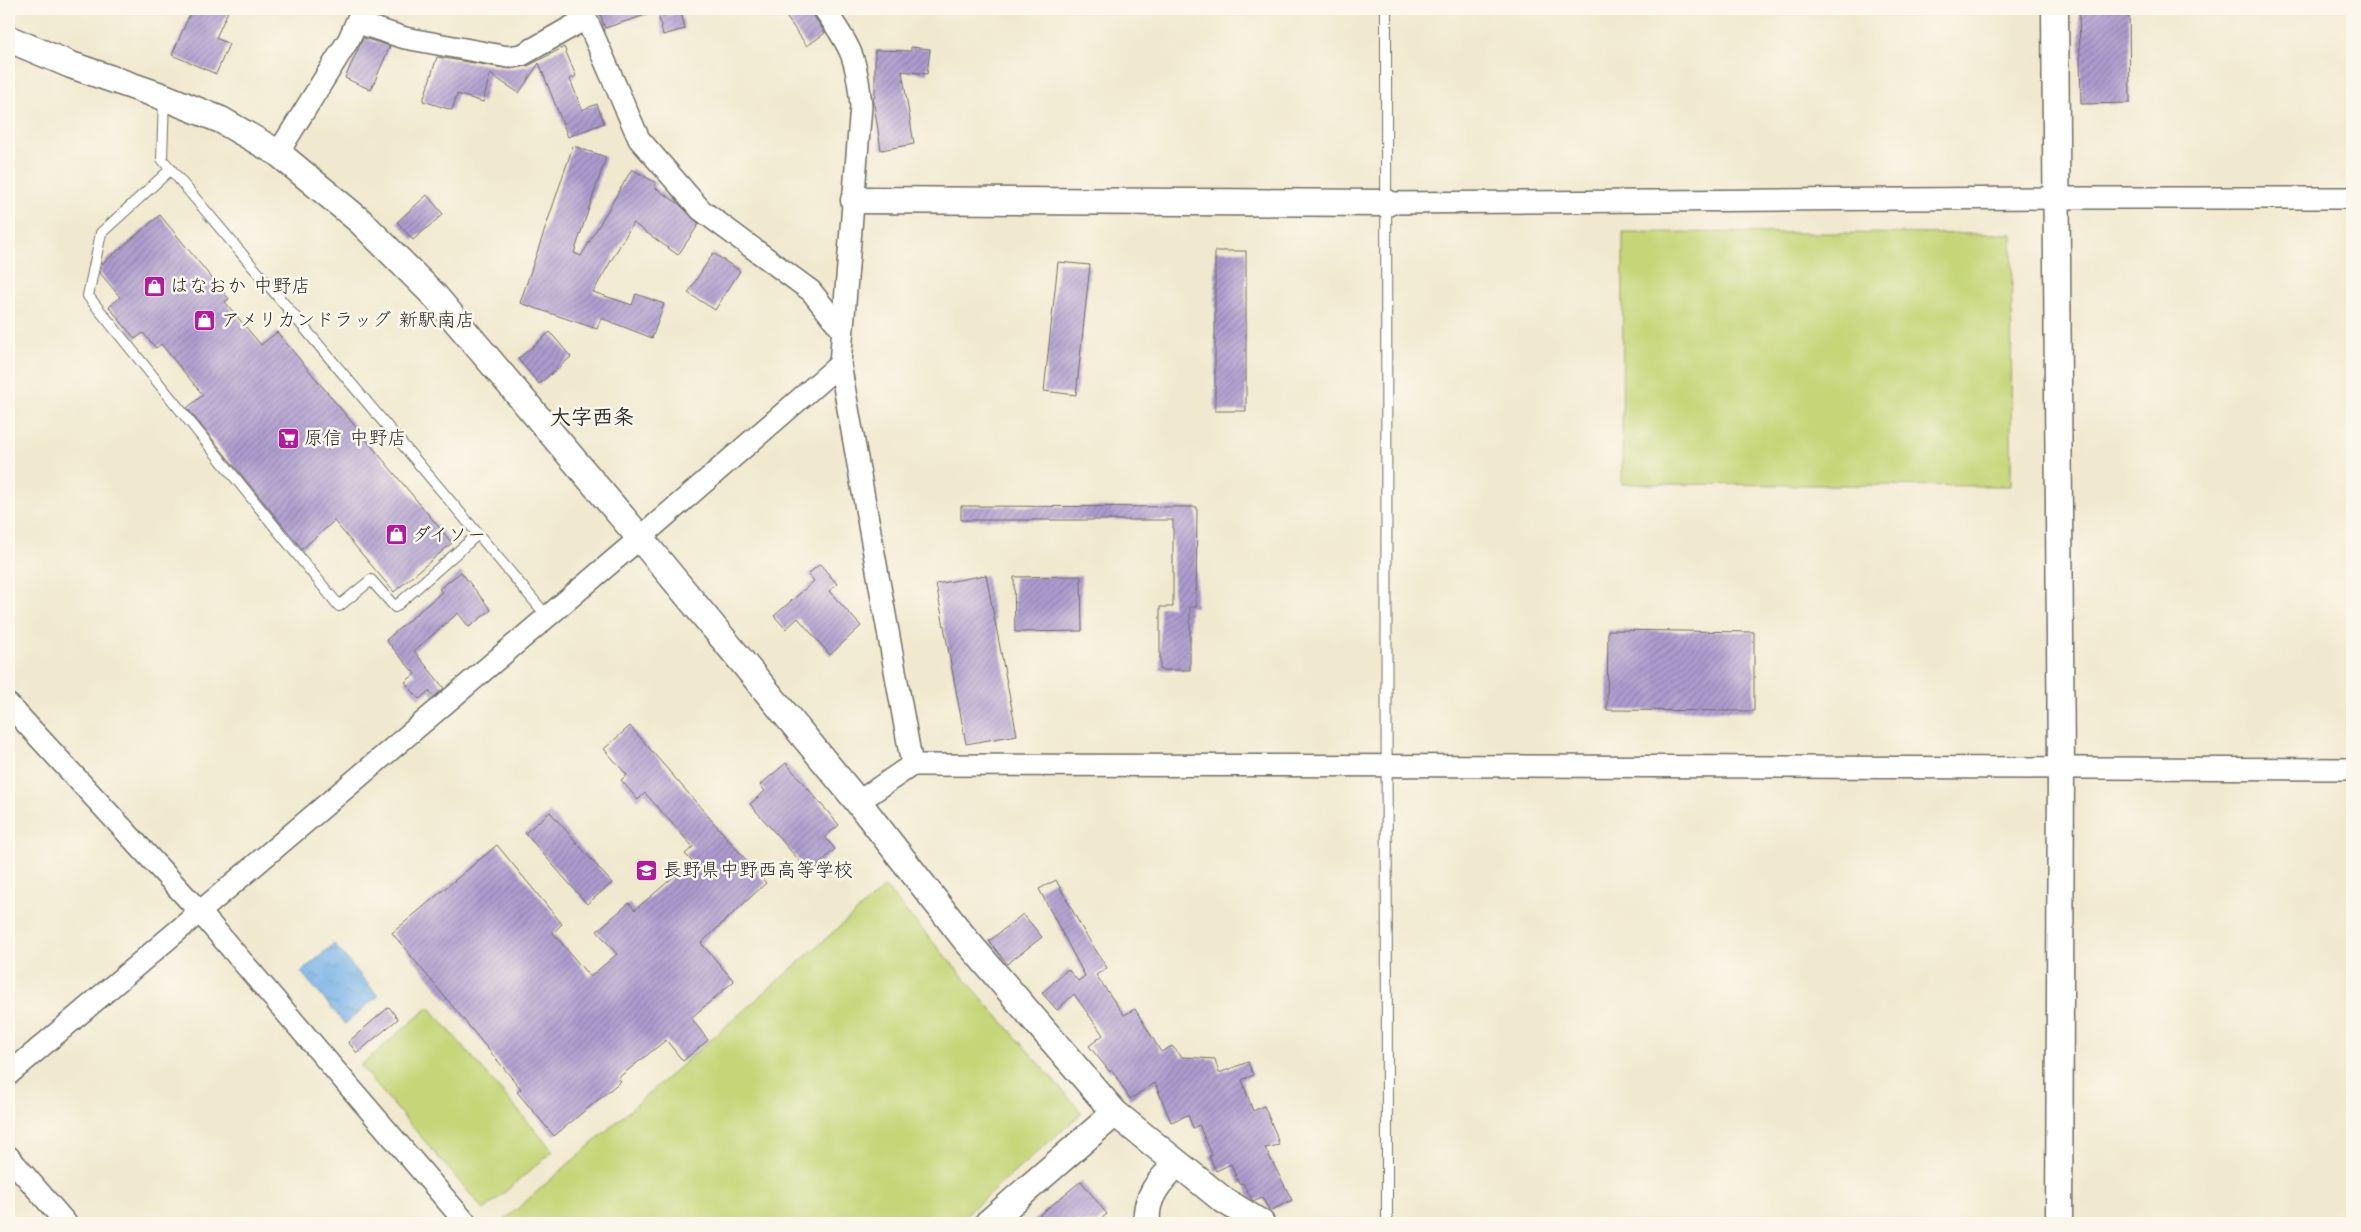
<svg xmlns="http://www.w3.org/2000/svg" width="2361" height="1232" viewBox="0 0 2361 1232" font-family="'Architects Daughter','Klee One',sans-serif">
  <defs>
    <pattern id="water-ripples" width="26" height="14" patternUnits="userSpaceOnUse" patternTransform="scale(1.25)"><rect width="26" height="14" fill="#76b1e7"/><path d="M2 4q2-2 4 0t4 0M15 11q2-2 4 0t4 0" fill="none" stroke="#6190bb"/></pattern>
    <pattern id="building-hatch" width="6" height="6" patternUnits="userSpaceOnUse" patternTransform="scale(1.25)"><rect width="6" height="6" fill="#ad9bcf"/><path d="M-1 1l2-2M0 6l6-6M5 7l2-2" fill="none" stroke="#8d7fa8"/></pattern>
  </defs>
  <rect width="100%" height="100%" fill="#fbf7ec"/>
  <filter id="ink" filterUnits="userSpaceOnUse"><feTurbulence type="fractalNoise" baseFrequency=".02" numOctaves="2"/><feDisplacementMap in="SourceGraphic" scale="10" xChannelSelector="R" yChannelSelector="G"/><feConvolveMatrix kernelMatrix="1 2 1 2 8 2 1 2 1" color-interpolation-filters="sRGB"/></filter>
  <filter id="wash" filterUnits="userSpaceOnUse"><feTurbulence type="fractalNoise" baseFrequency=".0096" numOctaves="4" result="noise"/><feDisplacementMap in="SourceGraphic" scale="20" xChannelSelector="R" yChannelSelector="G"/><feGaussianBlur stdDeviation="1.12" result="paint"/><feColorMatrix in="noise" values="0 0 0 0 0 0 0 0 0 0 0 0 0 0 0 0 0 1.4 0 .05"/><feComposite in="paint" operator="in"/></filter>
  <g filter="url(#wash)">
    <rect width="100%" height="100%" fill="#f1e9cf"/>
    <g fill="#c5d577" stroke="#788051">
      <polygon points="1623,232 2012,234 2011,486 1622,484"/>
      <polygon points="885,887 1082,1113 956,1223 501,1223"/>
      <polygon points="429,1007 553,1151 484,1210 360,1066"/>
    </g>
    <polygon fill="url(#water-ripples)" stroke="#506e89" points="334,944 378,996 345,1024 301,972"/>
    <g id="blocks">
      <g fill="url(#building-hatch)">
        <polygon points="192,9 229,9 216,38 229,44 216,74 172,55"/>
        <polygon points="598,9 655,9 655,12 605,28"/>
        <polygon points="794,9 812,9 814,16 825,33 807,46 785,15"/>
        <polygon points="2079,9 2129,9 2130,103 2081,104"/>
        <polygon points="681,12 685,29 663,35 659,17"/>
        <polygon points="363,38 390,46 371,90 345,78"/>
        <polygon points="564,47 576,76 570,79 582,110 597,104 604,123 568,137 539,63 519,93 490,74 483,102 457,94 452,110 423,101 437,57 510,69 528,66"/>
        <polygon points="911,47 930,49 927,74 902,71 914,144 881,150 873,97 875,97 875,50 911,51"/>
        <polygon points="573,146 606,157 574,253 581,256 632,169 656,183 654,187 679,204 699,224 678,255 633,223 593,292 632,305 636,294 664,304 652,338 601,318 597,329 520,303"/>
        <polygon points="427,195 443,214 413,240 397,222"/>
        <polygon points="160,215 229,299 225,302 261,345 277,332 452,543 394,592 334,521 302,549 187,408 203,395 161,344 156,348 143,333 135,339 109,307 120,297 100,273 102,264"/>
        <rect x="1215" y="251" width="31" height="160"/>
        <polygon points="713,253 740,271 715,310 688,293"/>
        <polygon points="1058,262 1090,265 1076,395 1044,391"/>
        <polygon points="550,332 571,357 539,384 518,359"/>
        <polygon points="961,506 1197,507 1196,607 1190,607 1190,670 1160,670 1160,607 1173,607 1173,520 961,520"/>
        <polygon points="820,564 837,584 829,591 861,626 830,655 798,618 786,629 774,616 814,581 808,574"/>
        <polygon points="461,572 491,610 469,627 458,613 414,651 444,688 434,697 429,691 419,699 405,682 415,674 386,640 442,592 439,589"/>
        <polygon points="986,575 1017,735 966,744 936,584"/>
        <polygon points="1081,576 1082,631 1015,632 1014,577"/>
        <polygon points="1608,630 1754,632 1754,711 1607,710"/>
        <polygon points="630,726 766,883 701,943 734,981 691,1018 708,1040 683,1061 666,1040 618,1078 621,1081 554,1136 517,1092 521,1089 392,933 497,845 562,924 553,933 590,977 617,954 597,931 629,903 635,910 692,861 685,854 693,847 645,793 638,800 621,780 627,775 604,749"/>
        <polygon points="786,763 839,825 825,837 835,849 810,873 750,804 765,791 760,785"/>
        <polygon points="550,812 612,883 587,904 525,833"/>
        <polygon points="1056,880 1083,930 1107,968 1096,975 1124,1015 1135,1009 1161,1052 1172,1046 1182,1057 1215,1059 1219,1073 1248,1062 1253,1075 1242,1080 1253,1111 1264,1106 1276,1134 1279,1145 1265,1148 1292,1200 1270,1211 1262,1198 1255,1201 1252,1200 1243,1183 1239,1184 1231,1164 1216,1171 1209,1156 1212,1155 1199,1125 1193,1128 1188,1115 1171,1122 1155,1083 1130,1099 1112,1070 1110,1072 1089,1046 1103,1035 1074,994 1057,1010 1042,993 1068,969 1078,981 1085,976 1039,889"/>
        <polygon points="1023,914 1042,937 1007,964 989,941"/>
        <polygon points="389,1007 398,1019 357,1053 348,1042"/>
        <polygon points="1081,1181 1107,1214 1096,1223 1030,1223"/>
      </g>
    </g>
  </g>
  <g filter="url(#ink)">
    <use href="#blocks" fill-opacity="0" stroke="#706e64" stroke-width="1"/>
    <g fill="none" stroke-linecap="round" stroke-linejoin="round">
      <defs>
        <g id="service">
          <polyline points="1386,9 1387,1223"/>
          <polyline points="164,97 162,159 547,616"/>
          <polyline points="171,169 101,233 88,296 339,606 371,580 395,607 478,534"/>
        </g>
        <g id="minor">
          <polyline points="582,9 639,139 701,210 811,291 842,330"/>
          <path d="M 824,9 C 851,47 857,58 861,106 L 840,364 L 912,765 L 858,802"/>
          <polyline points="358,23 405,38 508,57 522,55 585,19"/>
          <polyline points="278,153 349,39 362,9"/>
          <polyline points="1387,203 2056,198 2352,198"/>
          <polyline points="9,705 199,911 466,1223"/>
          <path d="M 912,765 C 1392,767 1872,764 2352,769"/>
          <polyline points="9,1074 640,538 840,364"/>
          <polyline points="9,1157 66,1223"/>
        </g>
        <g id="tertiary">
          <polyline points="2055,9 2061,766 2059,1223"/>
          <polyline points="9,39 71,65 164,97 221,120 278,153 360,221 435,296 640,538 858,802 965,939 1115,1113 1222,1199 1261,1223"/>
          <polyline points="854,200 1387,203"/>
          <polyline points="988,1223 1115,1113"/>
          <path d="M 1147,1223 C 1144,1198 1160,1180 1177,1164"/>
        </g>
      </defs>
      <use href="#service" stroke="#706e64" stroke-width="12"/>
      <use href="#minor" stroke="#706e64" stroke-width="24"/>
      <use href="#tertiary" stroke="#706e64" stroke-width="29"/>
      <use href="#service" stroke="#fff" stroke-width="10"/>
      <use href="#minor" stroke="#fff" stroke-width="21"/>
      <use href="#tertiary" stroke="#fff" stroke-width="26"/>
    </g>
  </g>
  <defs>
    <symbol id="shop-square" viewBox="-11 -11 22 22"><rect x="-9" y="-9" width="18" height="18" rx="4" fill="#b5179e" stroke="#fbf7ec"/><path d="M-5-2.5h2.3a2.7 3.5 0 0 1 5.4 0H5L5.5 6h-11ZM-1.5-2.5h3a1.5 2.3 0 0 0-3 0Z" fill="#fff"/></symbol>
    <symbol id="supermarket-square" viewBox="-11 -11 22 22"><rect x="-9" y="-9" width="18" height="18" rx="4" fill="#b5179e" stroke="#fbf7ec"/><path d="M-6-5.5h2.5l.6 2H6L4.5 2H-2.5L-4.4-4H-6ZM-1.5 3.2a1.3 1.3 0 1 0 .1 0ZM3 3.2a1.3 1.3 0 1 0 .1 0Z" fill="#fff"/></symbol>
    <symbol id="school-square" viewBox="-11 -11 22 22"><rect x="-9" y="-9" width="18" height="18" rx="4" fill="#b5179e" stroke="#fbf7ec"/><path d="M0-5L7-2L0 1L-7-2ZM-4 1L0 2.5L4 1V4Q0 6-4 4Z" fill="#fff"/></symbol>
  </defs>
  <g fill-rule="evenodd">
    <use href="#shop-square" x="142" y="274" width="25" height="25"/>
    <use href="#shop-square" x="192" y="308" width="25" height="25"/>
    <use href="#supermarket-square" x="276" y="426" width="25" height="25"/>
    <use href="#shop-square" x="384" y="522" width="25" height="25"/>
    <use href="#school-square" x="634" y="858" width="25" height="25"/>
  </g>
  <g text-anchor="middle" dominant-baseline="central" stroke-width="5" stroke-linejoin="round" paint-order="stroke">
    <g font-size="19" fill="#2b2b2b" stroke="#fbf7ec" text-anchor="start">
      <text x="170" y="286">はなおか 中野店</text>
      <text x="221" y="320">アメリカンドラッグ 新駅南店</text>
      <text x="304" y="438">原信 中野店</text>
      <text x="412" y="535">ダイソー</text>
      <text x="663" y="870">長野県中野西高等学校</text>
    </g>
    <g font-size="21" font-weight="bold" fill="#2b2b2b" stroke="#fbf7ec">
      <text x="592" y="417">大字西条</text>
    </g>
  </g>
  <rect width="2361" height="1232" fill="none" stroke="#fbf7ec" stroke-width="30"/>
</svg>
